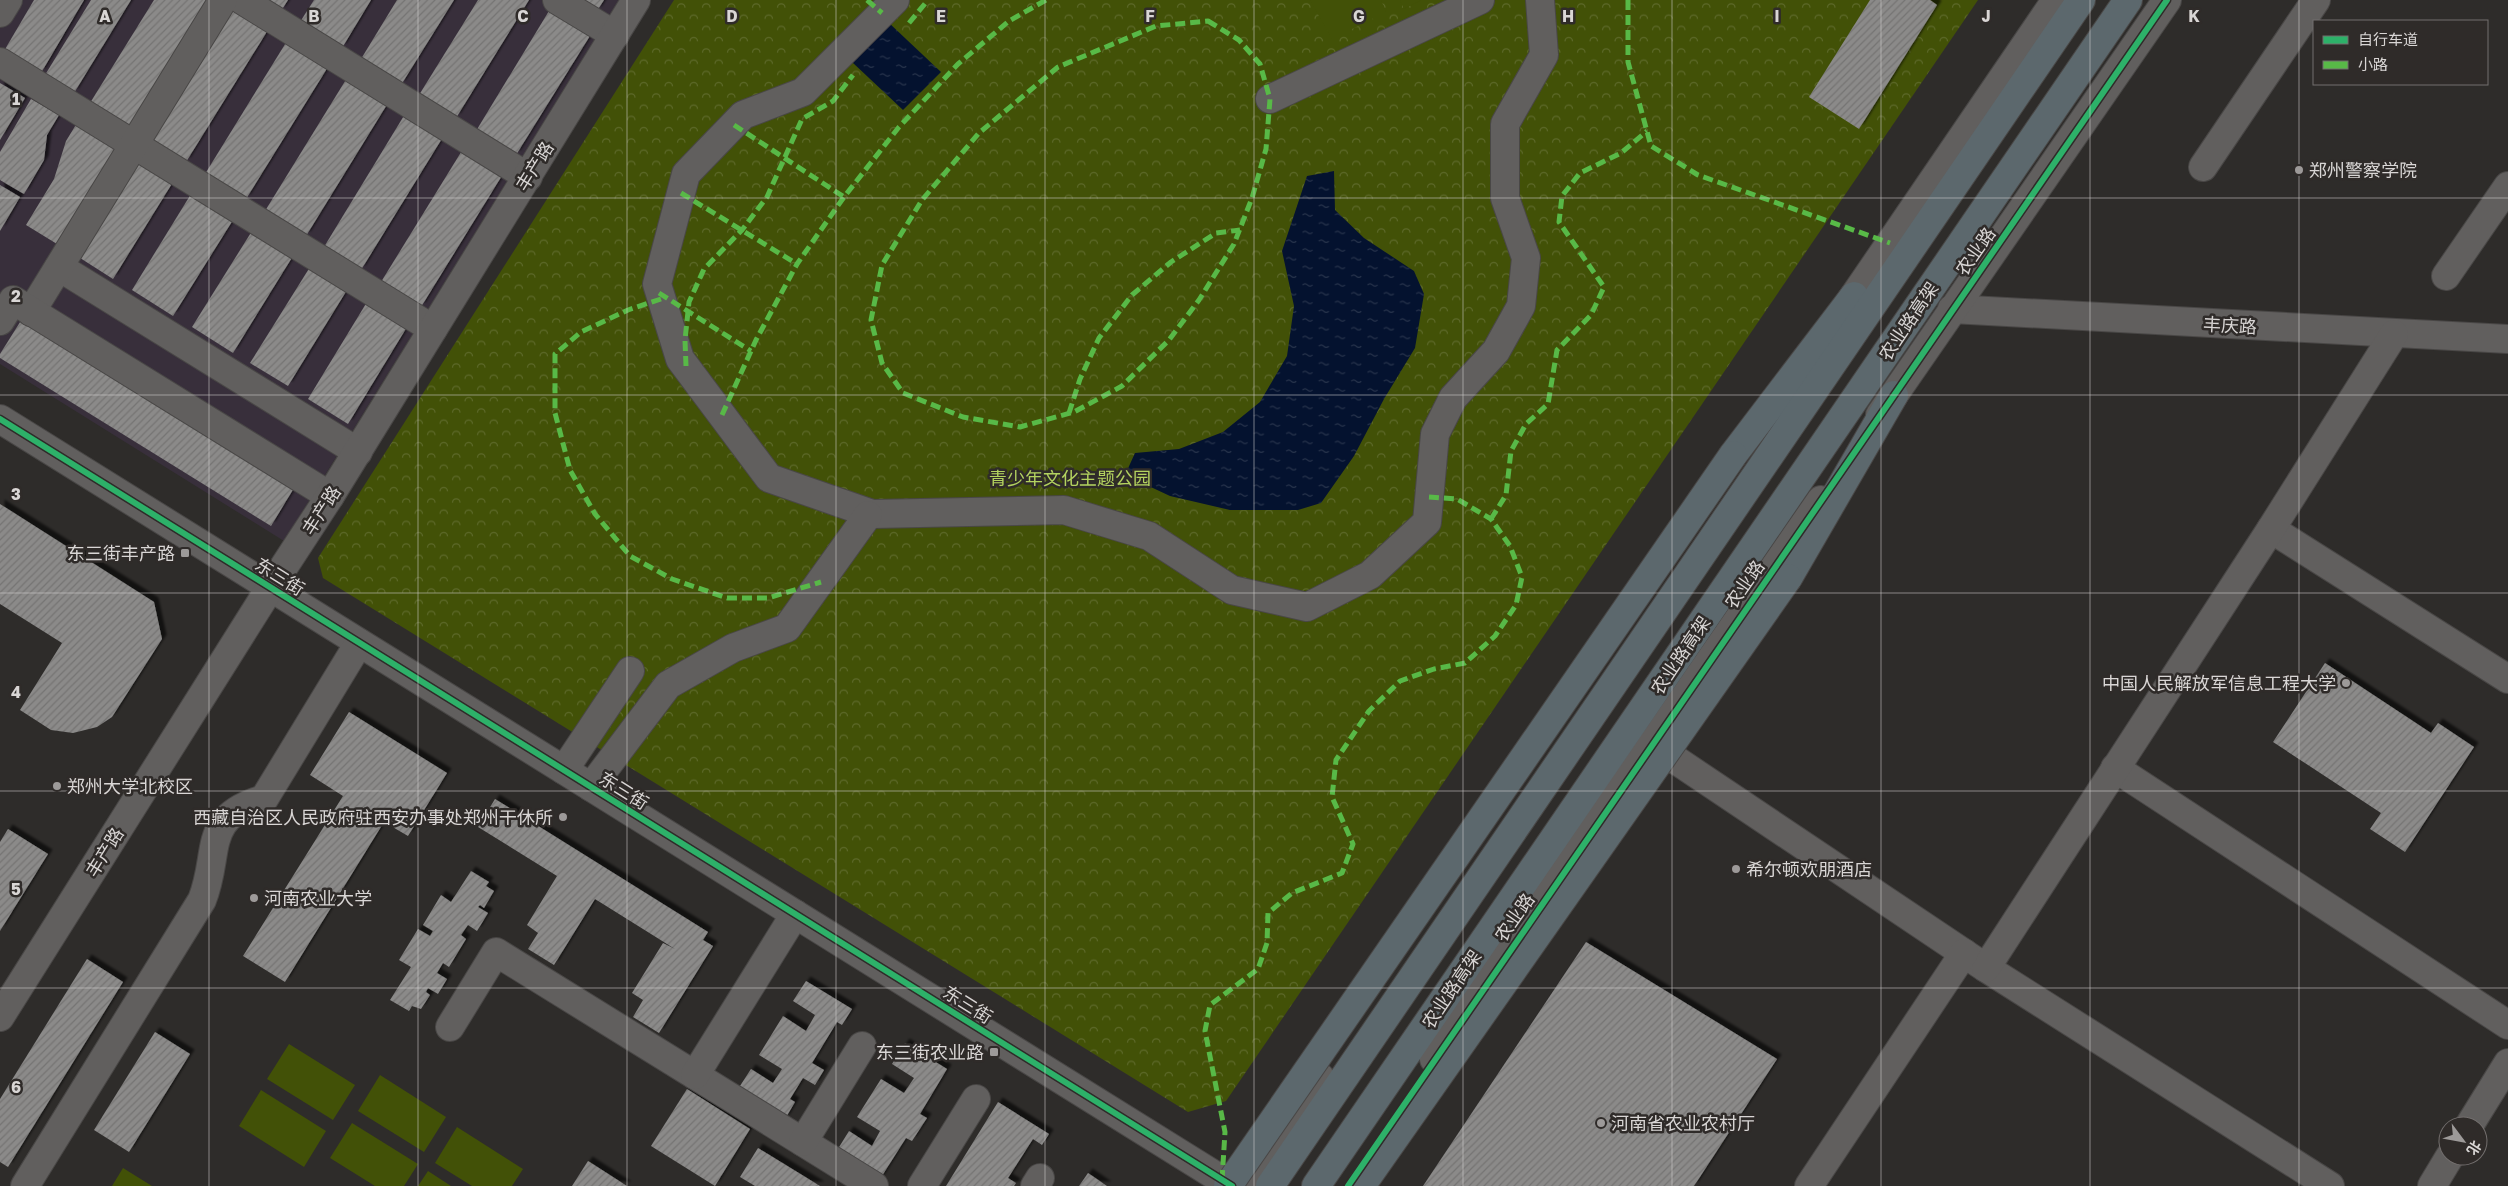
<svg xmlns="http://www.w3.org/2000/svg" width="2508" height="1186" viewBox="0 0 2508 1186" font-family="'Golos Text','Noto Sans SC',sans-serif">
  <defs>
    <pattern id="park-crowns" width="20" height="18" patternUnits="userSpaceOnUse" patternTransform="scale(1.25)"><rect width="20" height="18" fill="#425107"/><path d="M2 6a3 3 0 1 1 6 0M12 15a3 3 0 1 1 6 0" fill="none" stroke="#5d692a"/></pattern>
    <pattern id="water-ripples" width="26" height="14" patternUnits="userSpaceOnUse" patternTransform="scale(1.25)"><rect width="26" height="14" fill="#04122f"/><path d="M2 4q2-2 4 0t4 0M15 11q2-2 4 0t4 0" fill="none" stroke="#28344c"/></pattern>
    <pattern id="building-hatch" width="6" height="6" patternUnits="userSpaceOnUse" patternTransform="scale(1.25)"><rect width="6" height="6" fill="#8b8a89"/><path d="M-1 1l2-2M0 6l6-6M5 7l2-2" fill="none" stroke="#757473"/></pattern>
    <filter id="shadow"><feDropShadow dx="4.5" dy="-4.5" stdDeviation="1" flood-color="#0009"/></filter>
  </defs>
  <rect width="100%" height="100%" fill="#2e2c2a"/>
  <polygon fill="#382f3b" points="0,0 620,0 284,541 0,364"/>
  <polygon fill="url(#park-crowns)" points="674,0 1978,0 1226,1101 1188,1112 323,578 318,558"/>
  <g fill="#425107">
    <polygon points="1310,0 1381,0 1386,12 1332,39"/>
    <polygon points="1400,0 1421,0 1404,9"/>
    <polygon points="289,1044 355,1085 333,1120 267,1079"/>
    <polygon points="380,1075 446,1117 424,1152 358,1111"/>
    <polygon points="261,1090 326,1131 304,1167 239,1126"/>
    <polygon points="352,1123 418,1164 404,1186 375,1186 330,1158"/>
    <polygon points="457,1127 523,1169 512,1186 472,1186 435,1163"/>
    <polygon points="123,1168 152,1186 112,1186"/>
    <polygon points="428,1171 451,1186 418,1186"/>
  </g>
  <g fill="url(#water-ripples)">
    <polygon points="888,22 941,72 903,110 852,62"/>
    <polygon points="1334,171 1335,210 1364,238 1414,271 1424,294 1415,348 1384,399 1354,456 1321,503 1298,510 1230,510 1170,496 1125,475 1135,453 1179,449 1223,432 1260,402 1287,356 1294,306 1282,251 1307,176"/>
  </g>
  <g fill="url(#building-hatch)" filter="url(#shadow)">
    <polygon points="34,0 84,0 41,73 4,51"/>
    <polygon points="91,0 131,0 74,93 45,75"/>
    <polygon points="154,0 209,0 130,128 90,103"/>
    <polygon points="264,0 288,0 281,11"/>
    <polygon points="314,0 371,0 342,48 300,22"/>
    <polygon points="397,0 454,0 401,85 361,59"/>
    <polygon points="478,0 529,0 456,118 419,95"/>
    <polygon points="579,0 604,0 597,11"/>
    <polygon points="1870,0 1930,0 1937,5 1859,129 1809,97"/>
    <polygon points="552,6 593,31 516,155 476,131"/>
    <polygon points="232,7 268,30 186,162 150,140"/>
    <polygon points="287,41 328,67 246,199 205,174"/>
    <polygon points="347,78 388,103 306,236 265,211"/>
    <polygon points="0,83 25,98 0,140"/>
    <polygon points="31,99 59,115 47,135 44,160 24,194 0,180 0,152"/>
    <polygon points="405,114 443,137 361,270 324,247"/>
    <polygon points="77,123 117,148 57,244 26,225 54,179 66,141"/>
    <polygon points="463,149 503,174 421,307 381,282"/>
    <polygon points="137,160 173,182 113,279 77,256"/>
    <polygon points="0,185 20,197 0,231"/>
    <polygon points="191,194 233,220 173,316 132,290"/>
    <polygon points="252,231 293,256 233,353 192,327"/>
    <polygon points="310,267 347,290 288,386 250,363"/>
    <polygon points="367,302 407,327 348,424 308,399"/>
    <polygon points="22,319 294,488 271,526 0,358 0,354"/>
    <polygon points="0,504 154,602 162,639 112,717 97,727 73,733 51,730 20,710 62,643 0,604"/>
    <polygon points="2325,663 2431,733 2438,723 2474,747 2405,852 2370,829 2381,813 2273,742"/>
    <polygon points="349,712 447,773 408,836 384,822 285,982 243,956 343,796 310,775"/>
    <polygon points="495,799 708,932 703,940 713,946 659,1033 633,1017 643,1000 632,993 663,943 675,949 595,899 554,965 528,949 538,933 527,925 557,876 478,827"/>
    <polygon points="8,829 48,854 0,931 0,842"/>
    <polygon points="471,871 489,882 486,886 494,891 484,908 480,905 478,907 488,913 477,931 468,925 461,935 466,939 449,967 443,963 437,973 447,979 438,994 428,988 426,992 430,995 421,1009 412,1006 409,1011 390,1000 411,967 399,960 418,929 430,936 433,931 423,925 441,895 451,902"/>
    <polygon points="1586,942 1777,1059 1694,1186 1423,1186"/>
    <polygon points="87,959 123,982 8,1167 0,1162 0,1099"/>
    <polygon points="806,981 852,1009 842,1025 837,1022 812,1063 824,1070 815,1085 803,1078 790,1099 795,1102 785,1119 738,1089 751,1069 773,1083 782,1069 759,1055 783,1016 806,1031 815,1015 793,1001"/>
    <polygon points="155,1032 190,1054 129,1152 94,1130"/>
    <polygon points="905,1043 947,1069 920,1114 927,1118 912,1141 906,1138 880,1179 836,1152 849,1131 872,1146 880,1131 857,1117 881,1079 904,1093 914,1078 892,1064"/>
    <polygon points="687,1089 750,1129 715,1186 651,1146"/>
    <polygon points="998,1102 1049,1134 1042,1145 1033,1139 1008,1178 1016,1183 1014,1186 946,1186"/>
    <polygon points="758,1148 820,1186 755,1186 740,1177"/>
    <polygon points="588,1161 627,1186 572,1186"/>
    <polygon points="1088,1173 1107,1186 1079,1186"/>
  </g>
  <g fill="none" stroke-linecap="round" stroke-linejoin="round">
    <defs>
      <g id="minor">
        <polyline points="242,0 528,177"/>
        <polyline points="557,0 615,35"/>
        <polyline points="895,0 803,92 743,115 686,174 657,284 680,359 769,478 872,514 1064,510 1149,536 1232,590 1307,607 1370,575 1427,522 1435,434 1453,398 1496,351 1521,306 1526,258 1505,198 1505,124 1544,55 1540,0"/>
        <polyline points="0,13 8,0"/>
        <polyline points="0,62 433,329"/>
        <polyline points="1270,99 1480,0"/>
        <polyline points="2203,167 2316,0"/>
        <polyline points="59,267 358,452"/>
        <polyline points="2446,276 2508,186"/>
        <polyline points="1952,309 2508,339"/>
        <polyline points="31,312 223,0"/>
        <polyline points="1841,315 2056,0"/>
        <polyline points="0,321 13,300 330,496"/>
        <polyline points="1880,415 2167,0"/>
        <polyline points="0,419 1232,1186"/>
        <polyline points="2271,529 2508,679"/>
        <polyline points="1652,744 1986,968 2330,1186"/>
        <polyline points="2115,768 2508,1025"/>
        <polyline points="564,770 630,671"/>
        <polyline points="591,787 668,685 733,648 787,628 868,515"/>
        <polyline points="1986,968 2271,529 2394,334"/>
        <polyline points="0,1017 270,588 330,496 636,0"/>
        <polyline points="450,1027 496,952 874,1186"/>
        <polyline points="1434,1059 1821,500"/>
        <polyline points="695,1075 795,914"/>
        <polyline points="2469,1126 2508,1063"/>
        <polyline points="803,1142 862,1046"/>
        <path d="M 25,1186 L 202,900 C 221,853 200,817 264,799 L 359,643"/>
        <polyline points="922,1186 976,1099"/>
        <polyline points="1035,1186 1040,1178"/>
        <polyline points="1245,1186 1320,1077"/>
        <polyline points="1809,1186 1964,953"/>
        <polyline points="2432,1186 2450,1156"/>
      </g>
      <g id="highway">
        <polyline points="1733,455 1854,296"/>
        <polyline points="1788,578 1894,395"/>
        <polyline points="1270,1186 2081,0"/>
        <polyline points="1316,1186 2128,0"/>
      </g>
    </defs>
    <use href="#minor" stroke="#494746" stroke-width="30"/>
    <use href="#highway" stroke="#494746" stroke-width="30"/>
    <use href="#minor" stroke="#615f5e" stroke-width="28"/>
    <use href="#highway" stroke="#5c686d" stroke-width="28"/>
    <defs>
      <g id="highway-bridge">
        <polyline points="1228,1186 1733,455"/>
        <polyline points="1361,1186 1788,578"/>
      </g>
    </defs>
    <use href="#highway-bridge" stroke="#494746" stroke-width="30" stroke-linecap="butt"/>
    <use href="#highway-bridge" stroke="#5c686d" stroke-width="28"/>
    <g stroke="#58b947" stroke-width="5" stroke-dasharray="10 5" stroke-linecap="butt">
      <polyline points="867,0 882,13"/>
      <polyline points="1628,0 1628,62 1651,146 1698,175 1890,243"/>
      <polygon points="1208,21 1239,40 1260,64 1270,99 1266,149 1252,198 1234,244 1199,300 1169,340 1122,386 1074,412 1020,427 963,417 903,393 882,363 871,320 882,265 922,200 979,133 1058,67 1156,26"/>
      <polyline points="909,23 928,0"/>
      <polyline points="734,125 844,197"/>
      <polyline points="681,193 797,264"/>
      <polyline points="659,293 751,351"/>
      <polyline points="661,299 628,310 581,332 555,354 555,413 570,470 595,514 630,556 672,579 727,598 768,598 821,582"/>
      <polyline points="686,366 685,340 689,302 704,269 742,230 767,197 802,119 833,101 853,75"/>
      <polyline points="1069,413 1080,379 1099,338 1132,295 1171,262 1216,233 1240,230"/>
      <polyline points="722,415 756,340 797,264 844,197 899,127 958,64 1009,21 1046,0"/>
      <polyline points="1491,519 1506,495 1511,451 1526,424 1548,404 1557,350 1591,315 1604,287 1559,222 1562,196 1580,173 1621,153 1647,131"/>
      <polyline points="1222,1180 1225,1132 1205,1031 1210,1005 1258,969 1267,943 1268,913 1292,893 1342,873 1353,844 1332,797 1336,760 1369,711 1400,681 1434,669 1465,663 1495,636 1516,605 1522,577 1510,546 1491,519 1457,499 1429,497"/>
    </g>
    <defs>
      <g id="cycleway">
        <polyline points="0,419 1232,1186"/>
        <polyline points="1348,1186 2167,0"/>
      </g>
    </defs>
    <use href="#cycleway" stroke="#2f2b29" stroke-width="9"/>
    <use href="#cycleway" stroke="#2db169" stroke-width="6"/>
  </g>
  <path fill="none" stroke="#d9d6d5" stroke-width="1" stroke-opacity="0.55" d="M 209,0 L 209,1186M 418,0 L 418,1186M 627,0 L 627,1186M 836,0 L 836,1186M 1045,0 L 1045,1186M 1254,0 L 1254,1186M 1463,0 L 1463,1186M 1672,0 L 1672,1186M 1881,0 L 1881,1186M 2090,0 L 2090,1186M 2299,0 L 2299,1186M 0,198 L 2508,198M 0,395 L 2508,395M 0,593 L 2508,593M 0,791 L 2508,791M 0,988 L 2508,988"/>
  <g fill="#9d9a99" stroke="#2f2b29" stroke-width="2">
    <circle cx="2299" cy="170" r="5"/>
    <rect x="180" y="548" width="10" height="10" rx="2.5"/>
    <circle cx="2346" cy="683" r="5"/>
    <circle cx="57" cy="786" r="5"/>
    <circle cx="563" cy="817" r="5"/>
    <circle cx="1736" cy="869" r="5"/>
    <circle cx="254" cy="898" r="5"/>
    <rect x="989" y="1047" width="10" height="10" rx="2.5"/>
    <circle cx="1601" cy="1123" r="5"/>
  </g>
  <g text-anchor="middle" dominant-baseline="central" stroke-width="5" stroke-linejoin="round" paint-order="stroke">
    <g font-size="18" fill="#d9d6d5" stroke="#2f2b29">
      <text transform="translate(534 166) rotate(-58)">丰产路</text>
      <text transform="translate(1975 251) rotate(-55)">农业路</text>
      <text transform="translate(1908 321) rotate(-56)">农业路高架</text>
      <text transform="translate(2230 325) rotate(3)">丰庆路</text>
      <text transform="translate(321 510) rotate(-57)">丰产路</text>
      <text transform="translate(280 576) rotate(32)">东三街</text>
      <text transform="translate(1744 584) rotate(-55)">农业路</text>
      <text transform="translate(1680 655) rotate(-56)">农业路高架</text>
      <text transform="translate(624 790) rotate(32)">东三街</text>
      <text transform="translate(104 852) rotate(-58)">丰产路</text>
      <text transform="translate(1514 917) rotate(-55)">农业路</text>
      <text transform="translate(1451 989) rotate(-56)">农业路高架</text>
      <text transform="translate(968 1004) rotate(32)">东三街</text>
    </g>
    <g font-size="18" fill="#d9d6d5" stroke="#2f2b29" text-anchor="start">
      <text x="2309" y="170">郑州警察学院</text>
      <text x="175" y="553" text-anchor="end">东三街丰产路</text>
      <text x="2336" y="683" text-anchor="end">中国人民解放军信息工程大学</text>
      <text x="67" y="786">郑州大学北校区</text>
      <text x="553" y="817" text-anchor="end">西藏自治区人民政府驻西安办事处郑州干休所</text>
      <text x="1746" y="869">希尔顿欢朋酒店</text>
      <text x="264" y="898">河南农业大学</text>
      <text x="984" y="1052" text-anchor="end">东三街农业路</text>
      <text x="1611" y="1123">河南省农业农村厅</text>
    </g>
    <g font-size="18" fill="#b3d25f" stroke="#2f2b29">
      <text x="1070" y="478">青少年文化主题公园</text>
    </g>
  </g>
  <g font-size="16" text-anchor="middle" font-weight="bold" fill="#d9d6d5" stroke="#2f2b29" stroke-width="5" stroke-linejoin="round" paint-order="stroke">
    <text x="105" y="22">A</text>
    <text x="314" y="22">B</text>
    <text x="523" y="22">C</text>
    <text x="732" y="22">D</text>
    <text x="941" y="22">E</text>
    <text x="1150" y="22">F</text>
    <text x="1359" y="22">G</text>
    <text x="1568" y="22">H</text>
    <text x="1777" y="22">I</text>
    <text x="1986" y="22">J</text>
    <text x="2194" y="22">K</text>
    <text x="16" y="105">1</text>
    <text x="16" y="302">2</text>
    <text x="16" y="500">3</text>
    <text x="16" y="698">4</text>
    <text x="16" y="895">5</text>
    <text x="16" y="1093">6</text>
  </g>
  <rect x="2313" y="20" width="175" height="65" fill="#2f2b29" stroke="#736f6e"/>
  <rect x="2323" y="36" width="25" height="8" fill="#2db169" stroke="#736f6e"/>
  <text x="2358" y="45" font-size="15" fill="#d9d6d5">自行车道</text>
  <rect x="2323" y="61" width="25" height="8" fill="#58b947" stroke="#736f6e"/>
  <text x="2358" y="70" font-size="15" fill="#d9d6d5">小路</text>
  <g transform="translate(2463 1141) rotate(122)"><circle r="24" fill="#2f2b29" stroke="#736f6e"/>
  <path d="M0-4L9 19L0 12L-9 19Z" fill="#9d9a99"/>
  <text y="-8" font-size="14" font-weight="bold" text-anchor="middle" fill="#d9d6d5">北</text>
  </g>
</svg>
